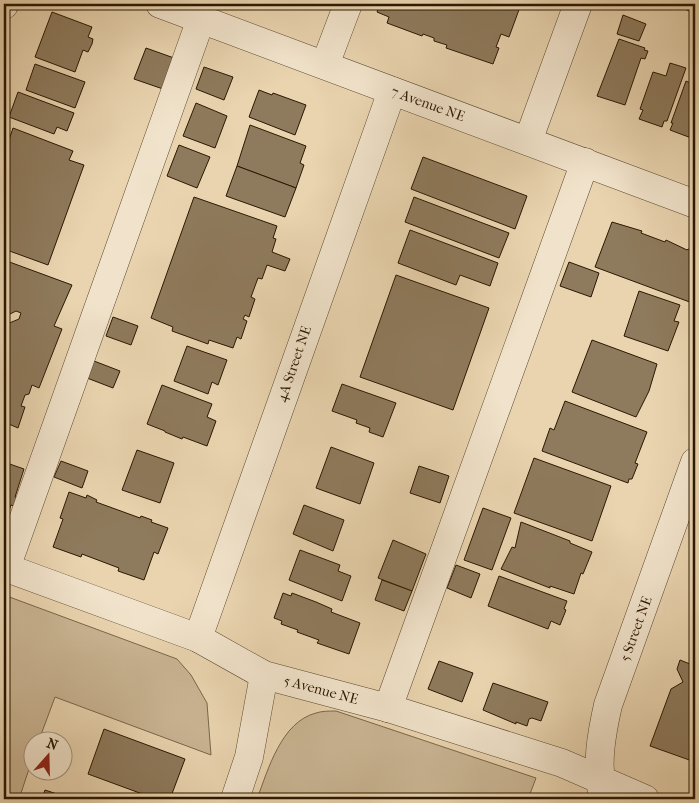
<svg xmlns="http://www.w3.org/2000/svg" width="699" height="803" viewBox="0 0 699 803" font-family="'IM FELL French Canon',serif">
  <rect width="100%" height="100%" fill="#e9d4af"/>
  <filter id="stains"><feTurbulence type="fractalNoise" baseFrequency=".004" numOctaves="4"/><feColorMatrix values="0 0 0 0 .2 0 0 0 0 .09 0 0 0 0 .02 0 0 0 .5 -.17"/></filter>
  <radialGradient id="worn" r=".72"><stop offset=".6" stop-color="#630" stop-opacity="0"/><stop offset="1" stop-color="#630" stop-opacity=".3"/></radialGradient>
  <g fill="#c9b492" stroke="#7a664a">
    <polygon points="4,595 177,659 191,675 207,703 211,755 55,697 39,740 32,740 32,760 19,799 4,799"/>
    <path d="M 336,711 L 536,778 L 528,799 L 257,799 C 268,770 281,722 316,713 C 322,711 329,711 336,711 Z"/>
  </g>
  <g fill="#8e7a5c" stroke="#2b1802">
    <polygon points="380,4 511,4 520,7 509,37 501,34 496,47 499,48 493,64 446,48 447,45 434,41 434,38 423,34 422,36 387,23 389,17 377,12"/>
    <polygon points="671,4 695,4 695,13"/>
    <polygon points="52,12 92,27 88,37 93,39 92,44 88,52 83,50 75,72 35,57"/>
    <polygon points="623,15 646,24 639,41 617,34"/>
    <polygon points="619,39 645,48 644,50 648,51 645,59 641,58 625,105 597,96"/>
    <polygon points="146,48 174,58 163,89 134,79"/>
    <polygon points="670,63 686,68 667,121 664,121 662,127 639,119 643,110 640,109 653,72 666,76"/>
    <polygon points="35,64 85,82 75,108 26,90"/>
    <polygon points="204,67 233,77 224,100 196,89"/>
    <polygon points="686,81 695,85 694,139 670,130 673,123 671,123"/>
    <polygon points="259,90 272,95 273,93 306,105 295,135 249,117"/>
    <polygon points="18,92 74,113 67,131 57,127 54,134 9,117"/>
    <polygon points="196,103 227,116 215,148 183,136"/>
    <polygon points="250,125 306,146 300,163 304,165 296,188 237,166"/>
    <polygon points="13,128 73,151 69,160 84,165 48,265 4,249 4,155"/>
    <polygon points="179,145 210,157 197,188 167,176"/>
    <polygon points="423,157 527,196 515,229 411,189"/>
    <polygon points="237,166 296,188 285,217 226,196"/>
    <polygon points="194,197 277,226 273,238 276,239 272,252 290,259 285,271 267,265 262,279 258,278 251,297 255,299 249,317 245,315 243,319 247,321 241,339 237,337 233,348 209,340 208,344 172,331 173,327 151,318"/>
    <polygon points="414,197 509,233 499,258 405,222"/>
    <polygon points="612,222 642,231 641,233 665,242 666,240 687,250 688,249 695,251 695,304 595,267"/>
    <polygon points="410,230 498,263 490,286 460,275 456,285 398,263"/>
    <polygon points="4,260 72,285 54,326 62,329 39,388 32,385 29,394 25,395 21,406 25,407 18,428 4,422 4,342 9,328 7,324 19,319 21,313 16,311 4,317"/>
    <polygon points="569,262 599,273 591,297 560,286"/>
    <polygon points="396,275 489,308 453,410 360,377"/>
    <polygon points="639,291 680,305 674,321 679,322 668,351 624,336"/>
    <polygon points="113,317 138,326 131,345 106,336"/>
    <polygon points="592,340 657,364 649,391 636,417 572,392"/>
    <polygon points="187,346 227,360 218,385 212,382 208,394 174,381"/>
    <polygon points="94,361 120,371 113,388 87,378"/>
    <polygon points="342,384 396,403 383,437 369,432 370,428 356,423 357,420 332,411"/>
    <polygon points="162,385 212,404 207,417 216,421 207,446 183,437 182,439 165,432 165,431 147,424"/>
    <polygon points="565,401 647,432 635,463 638,464 632,479 629,479 628,483 542,451 550,428 554,430"/>
    <polygon points="331,447 374,463 360,504 316,488"/>
    <polygon points="137,450 174,463 160,503 122,490"/>
    <polygon points="534,458 611,486 592,541 514,513"/>
    <polygon points="61,461 88,471 82,488 54,477"/>
    <polygon points="4,462 24,469 15,497 17,497 14,506 11,505 6,519 4,518"/>
    <polygon points="419,466 449,476 440,503 410,493"/>
    <polygon points="69,492 86,498 87,495 97,500 96,502 140,518 141,516 152,520 151,522 168,528 158,554 154,552 144,580 118,571 119,568 82,554 81,557 53,547 63,519 60,518"/>
    <polygon points="304,505 344,520 333,551 293,534"/>
    <polygon points="483,508 511,518 492,570 464,560"/>
    <polygon points="521,522 570,541 570,543 592,552 583,574 581,573 574,594 550,586 550,588 501,569 512,547 515,548"/>
    <polygon points="393,540 426,554 412,591 378,578"/>
    <polygon points="300,550 340,565 338,571 351,576 342,601 289,580"/>
    <polygon points="456,565 480,574 471,598 447,588"/>
    <polygon points="499,576 567,601 564,609 566,610 560,625 551,621 548,629 488,606"/>
    <polygon points="382,580 412,591 404,611 375,600"/>
    <polygon points="283,593 291,596 292,593 316,602 332,609 331,612 360,623 349,654 317,643 319,640 297,632 298,630 281,624 282,621 274,618"/>
    <polygon points="680,660 695,666 695,762 650,746 671,689 683,682 677,669"/>
    <polygon points="439,661 473,673 462,702 428,689"/>
    <polygon points="493,683 548,702 541,721 532,718 529,719 527,726 516,722 516,724 483,710"/>
    <polygon points="104,729 185,759 170,799 156,799 88,774"/>
    <polygon points="45,790 60,795 58,799 42,799"/>
  </g>
  <g fill="none" stroke-linecap="round" stroke-linejoin="round">
    <defs>
      <g id="minor">
        <polyline points="160,4 695,204"/>
        <polyline points="4,5 4,4"/>
        <polyline points="325,65 348,4"/>
        <polyline points="528,141 578,4"/>
        <polyline points="4,567 198,638 264,675 388,708 562,763 645,799"/>
        <polyline points="6,568 201,19"/>
        <polyline points="198,638 392,91"/>
        <polyline points="388,708 585,162"/>
        <path d="M 603,797 C 596,765 601,736 608,705 L 695,462"/>
        <polyline points="235,799 249,757 264,675"/>
      </g>
    </defs>
    <use href="#minor" stroke="#5a472d" stroke-width="29"/>
    <use href="#minor" stroke="#f1e3cb" stroke-width="28"/>
  </g>
  <g text-anchor="middle" dominant-baseline="central" stroke-width="4.5" stroke-linejoin="round" paint-order="stroke">
    <g font-size="14" fill="#2b1802" stroke="#f1e3cb">
      <text transform="translate(428 104) rotate(20)">7 Avenue NE</text>
      <text transform="translate(294 364) rotate(-71)">4A Street NE</text>
      <text transform="translate(636 629) rotate(-70)">5 Street NE</text>
      <text transform="translate(321 690) rotate(15)">5 Avenue NE</text>
    </g>
  </g>
  <rect width="699" height="803" fill="none" stroke="#e9d4af" stroke-width="20"/>
  <rect x="5" y="5" width="689" height="793" fill="none" stroke="#2b1802" stroke-width="2.5"/>
  <rect x="10" y="10" width="679" height="783" fill="none" stroke="#2b1802"/>
  <g transform="translate(48 756) rotate(20)"><circle r="24" fill="#f1e3cb" stroke="#a2927b"/>
  <path d="M0-4L9 19L0 12L-9 19Z" fill="#8f2418"/>
  <text y="-8" font-size="14" font-weight="bold" text-anchor="middle" fill="#2b1802">N</text>
  </g>
  <rect width="100%" height="100%" filter="url(#stains)"/>
  <rect width="100%" height="100%" fill="url(#worn)"/>
</svg>
